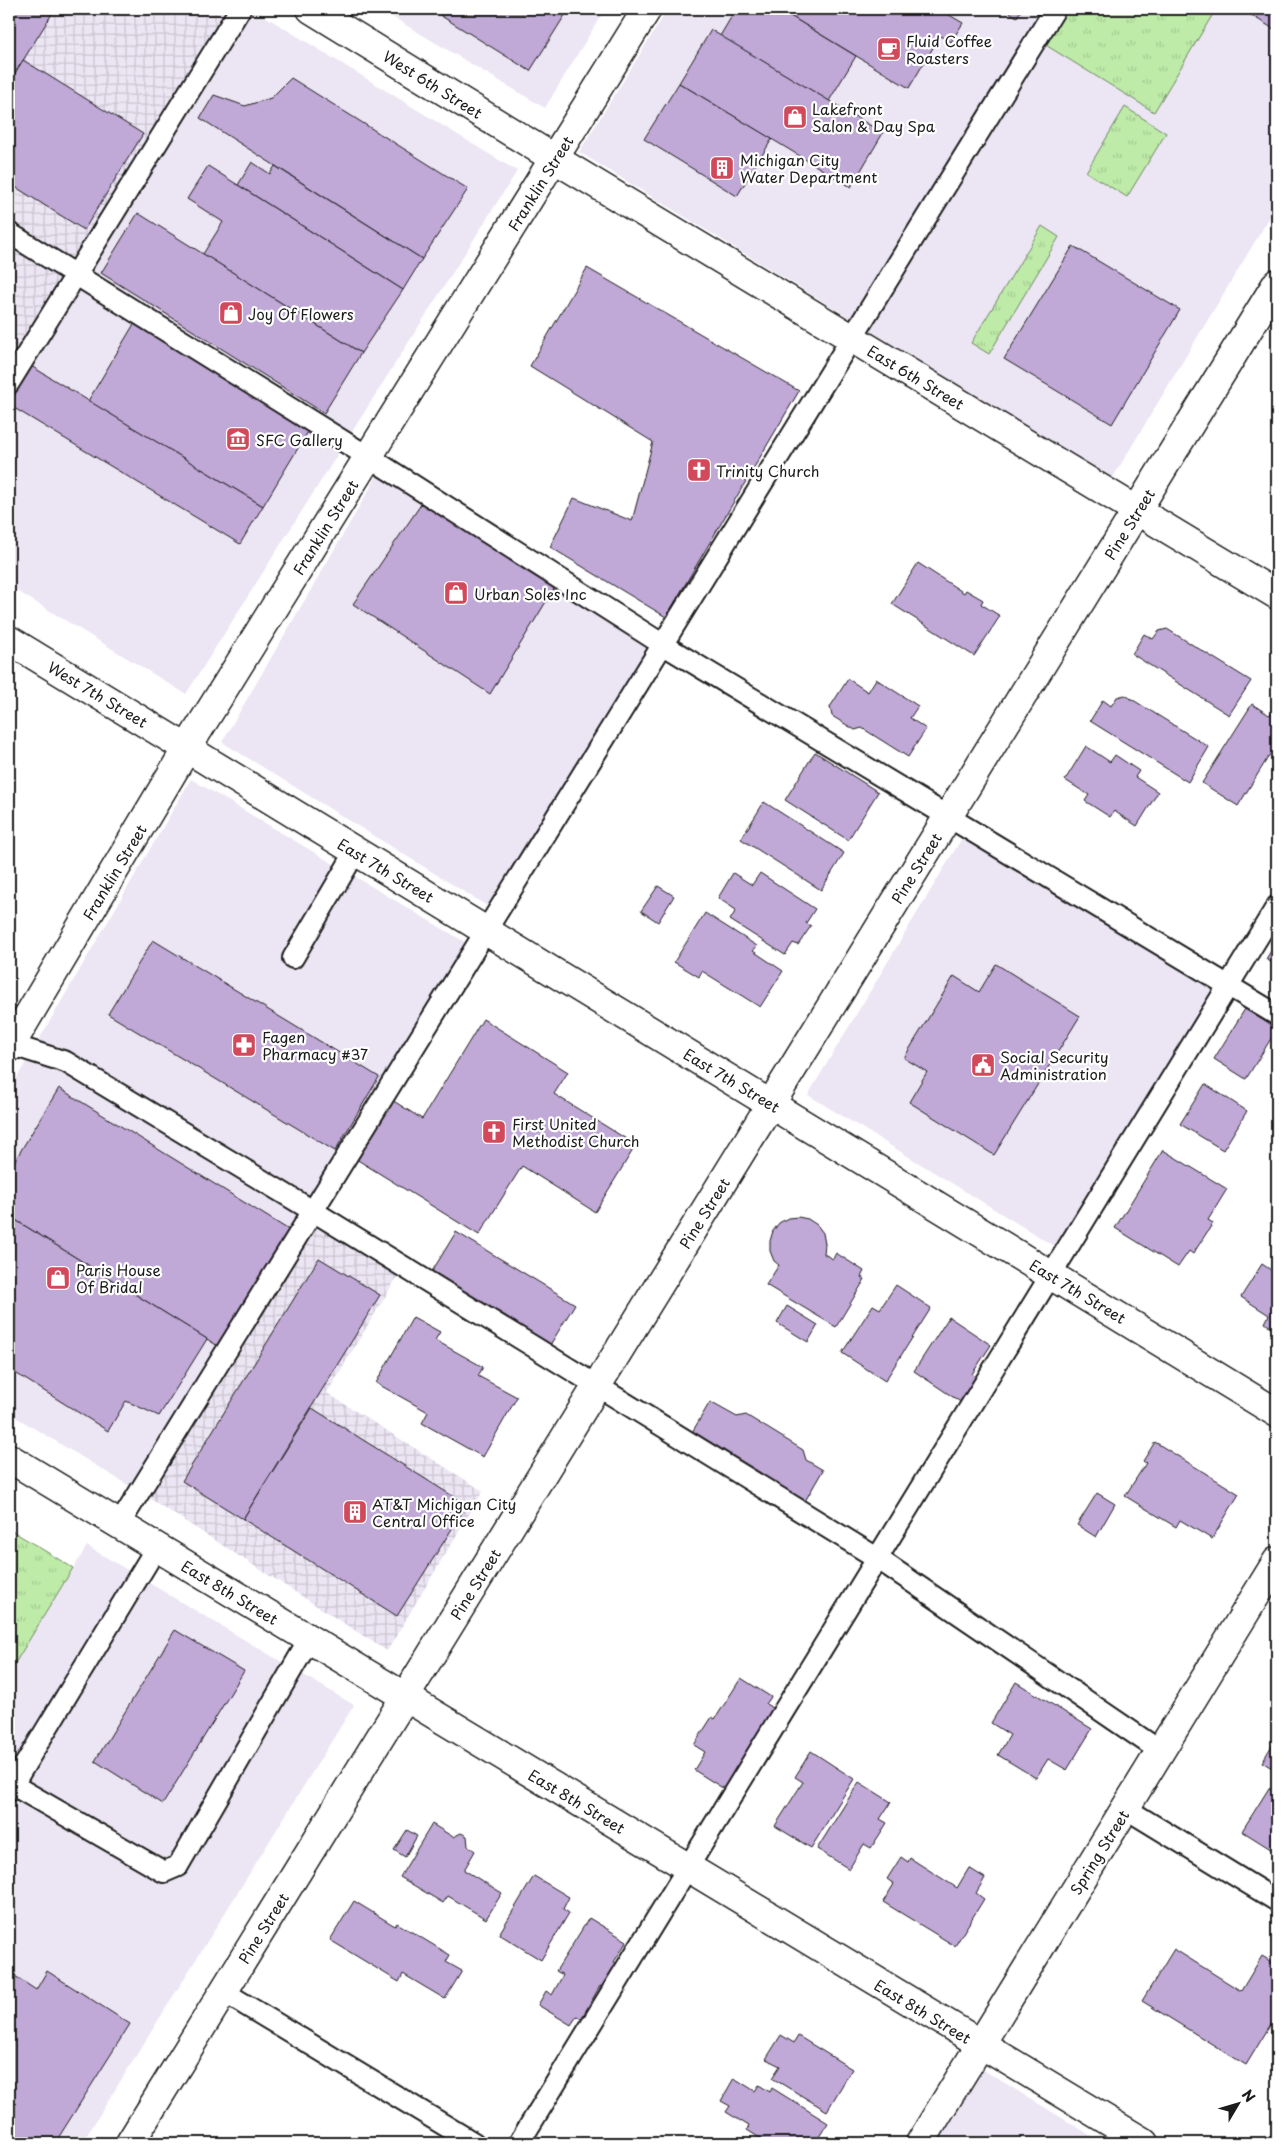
<svg xmlns="http://www.w3.org/2000/svg" width="1286" height="2152" viewBox="0 0 1286 2152" font-family="'Playpen Sans',sans-serif">
  <defs>
    <pattern id="industrial-grid" width="8" height="8" patternUnits="userSpaceOnUse" patternTransform="scale(1.25)"><rect width="8" height="8" fill="#ece5f3"/><path d="M0 4h8M4 0v8" fill="none" stroke="#cac4d0"/></pattern>
    <pattern id="grass-tufts" width="24" height="20" patternUnits="userSpaceOnUse" patternTransform="scale(1.25)"><rect width="24" height="20" fill="#beeba8"/><path d="M3 7l-1-3M5 7V3M7 7l1-3M15 17l-1-3M17 17v-4M19 17l1-3" fill="none" stroke="#a3c990"/></pattern>
  </defs>
  <rect width="100%" height="100%" fill="#fff"/>
  <filter id="ink" filterUnits="userSpaceOnUse"><feTurbulence type="fractalNoise" baseFrequency=".02" numOctaves="2"/><feDisplacementMap in="SourceGraphic" scale="10" xChannelSelector="R" yChannelSelector="G"/><feConvolveMatrix kernelMatrix="1 2 1 2 8 2 1 2 1" color-interpolation-filters="sRGB"/></filter>
  <g filter="url(#ink)">
    <g fill="#ece5f3">
      <polygon points="240,9 253,9 517,171 186,694 9,586 9,384"/>
      <polygon points="379,9 605,9 545,108"/>
      <polygon points="668,9 1277,9 1277,205 1112,479 579,152"/>
      <polygon points="383,466 662,644 497,912 222,742"/>
      <polygon points="191,779 475,948 138,1491 9,1413 9,1091"/>
      <polygon points="968,828 1228,986 1064,1252 808,1095"/>
      <polygon points="87,1546 354,1705 82,2143 9,2143 9,1673"/>
      <polygon points="975,2065 1103,2143 928,2143"/>
    </g>
    <g fill="url(#industrial-grid)">
      <polygon points="9,9 240,9 9,383"/>
      <polygon points="313,1211 403,1267 327,1393 483,1491 387,1651 138,1491"/>
    </g>
    <g fill="url(#grass-tufts)" stroke="#6d8462">
      <polygon points="1065,9 1216,9 1154,112 1044,44"/>
      <polygon points="1125,107 1166,133 1127,197 1086,172"/>
      <polygon points="1042,226 1059,237 989,354 971,343"/>
      <polygon points="9,1529 73,1568 9,1673"/>
    </g>
    <g fill="#c0a8d7" stroke="#1c1c1c">
      <polygon points="9,9 55,9 9,83"/>
      <polygon points="430,9 555,9 565,15 530,71"/>
      <polygon points="555,9 568,9 565,15"/>
      <polygon points="736,9 779,9 856,56 829,101 720,36"/>
      <polygon points="779,9 939,9 963,23 951,42 940,36 909,88"/>
      <polygon points="1004,9 1022,9 1017,17"/>
      <polygon points="1241,9 1277,9 1277,31"/>
      <polygon points="711,30 883,133 851,187 679,83"/>
      <polygon points="23,60 143,134 84,230 9,183 9,83"/>
      <polygon points="291,78 468,189 422,259 200,118 214,95 245,106 271,98"/>
      <polygon points="679,83 772,139 737,196 644,139"/>
      <polygon points="252,162 270,174 275,166 422,259 403,290 238,185"/>
      <polygon points="208,166 403,290 361,353 203,254 223,222 187,199"/>
      <polygon points="138,213 361,353 324,413 101,273"/>
      <polygon points="1073,246 1180,310 1112,424 1004,359"/>
      <polygon points="587,268 799,391 666,617 550,547 574,498 632,521 653,442 530,366"/>
      <polygon points="134,324 309,430 263,506 88,401"/>
      <polygon points="31,366 263,506 240,544 9,405"/>
      <polygon points="424,500 558,582 490,694 353,604"/>
      <polygon points="918,563 964,593 966,590 983,600 981,604 1000,616 974,656 892,604"/>
      <polygon points="1167,629 1251,681 1229,715 1132,654 1144,634 1153,639 1159,631"/>
      <polygon points="848,679 868,692 876,679 918,706 910,718 926,729 908,757 862,728 855,730 832,716 830,707"/>
      <polygon points="1125,695 1209,747 1188,782 1090,721 1103,700 1111,706 1117,697"/>
      <polygon points="1252,704 1269,715 1275,712 1277,714 1277,743 1238,806 1202,783"/>
      <polygon points="1086,746 1110,762 1115,755 1139,771 1135,777 1158,792 1137,826 1114,811 1110,817 1085,801 1089,795 1065,780"/>
      <polygon points="815,752 878,792 848,840 785,800"/>
      <polygon points="764,802 844,853 821,890 741,839"/>
      <polygon points="733,873 752,885 760,873 815,909 806,923 811,926 798,945 793,943 785,955 730,920 736,910 718,898"/>
      <polygon points="658,886 674,896 658,922 641,911"/>
      <polygon points="705,913 757,946 753,951 783,971 760,1007 702,971 699,977 674,962"/>
      <polygon points="153,940 379,1077 335,1151 108,1014"/>
      <polygon points="1277,941 1277,966 1266,959"/>
      <polygon points="996,964 1080,1016 994,1155 909,1102 927,1072 904,1058 954,976 979,992"/>
      <polygon points="1245,1009 1277,1029 1246,1079 1214,1059"/>
      <polygon points="483,1019 568,1072 554,1094 636,1145 595,1212 522,1166 479,1235 356,1159 392,1100 422,1119"/>
      <polygon points="1205,1084 1247,1111 1223,1150 1180,1124"/>
      <polygon points="59,1088 289,1230 218,1346 9,1216 9,1170"/>
      <polygon points="1163,1150 1227,1189 1208,1220 1213,1223 1193,1254 1189,1251 1178,1267 1115,1228"/>
      <polygon points="9,1216 207,1339 159,1416 126,1401 108,1431 9,1369"/>
      <polygon points="798,1217 808,1219 817,1225 823,1233 825,1244 824,1254 833,1259 836,1253 864,1271 861,1277 865,1279 836,1327 766,1285 779,1265 774,1261 770,1251 770,1241 773,1231 779,1223 788,1218"/>
      <polygon points="456,1232 575,1304 547,1350 428,1278"/>
      <polygon points="319,1258 380,1295 243,1519 182,1481"/>
      <polygon points="1262,1264 1277,1274 1277,1331 1265,1323 1269,1315 1241,1297"/>
      <polygon points="896,1285 931,1308 885,1381 842,1353 873,1305 880,1309"/>
      <polygon points="787,1306 818,1325 808,1342 777,1323"/>
      <polygon points="413,1317 440,1332 435,1340 483,1367 478,1376 517,1397 483,1457 422,1423 428,1412 376,1383"/>
      <polygon points="949,1317 991,1345 972,1374 978,1379 962,1403 914,1371"/>
      <polygon points="710,1402 737,1417 746,1415 803,1450 806,1460 823,1470 801,1508 688,1439"/>
      <polygon points="312,1408 467,1505 397,1616 243,1519"/>
      <polygon points="1155,1442 1239,1494 1212,1539 1180,1520 1176,1527 1125,1496 1146,1463 1143,1461"/>
      <polygon points="1097,1493 1115,1504 1096,1537 1077,1525"/>
      <polygon points="175,1630 244,1671 163,1804 95,1761"/>
      <polygon points="741,1678 771,1697 766,1704 780,1713 729,1792 694,1770 705,1752 694,1745 712,1717 715,1719"/>
      <polygon points="1016,1682 1092,1729 1067,1770 1048,1759 1036,1778 998,1755 1010,1735 991,1723"/>
      <polygon points="1277,1737 1277,1771 1262,1762"/>
      <polygon points="811,1751 854,1779 811,1848 775,1826 803,1782 795,1777"/>
      <polygon points="859,1782 891,1802 880,1819 887,1823 871,1848 864,1844 849,1869 817,1849"/>
      <polygon points="1269,1788 1277,1793 1277,1853 1242,1831"/>
      <polygon points="432,1824 453,1837 461,1833 467,1836 468,1846 475,1851 464,1870 502,1893 486,1919 448,1896 443,1903 400,1877"/>
      <polygon points="407,1830 417,1836 405,1857 394,1850"/>
      <polygon points="901,1857 908,1862 910,1858 957,1888 969,1868 985,1878 976,1893 984,1899 955,1946 883,1902 894,1884 887,1879"/>
      <polygon points="534,1876 569,1897 563,1909 569,1913 541,1960 499,1934"/>
      <polygon points="354,1901 395,1926 397,1923 450,1955 446,1962 462,1971 445,1999 403,1974 399,1982 330,1940"/>
      <polygon points="589,1918 627,1941 614,1962 620,1966 606,1990 600,1986 581,2019 577,2016 571,2025 538,2005 546,1991 552,1995 563,1975 556,1971"/>
      <polygon points="1174,1949 1241,1991 1262,1956 1277,1965 1277,2014 1246,2065 1142,2001"/>
      <polygon points="47,1971 130,2024 55,2143 9,2143 9,1972 36,1990"/>
      <polygon points="781,2035 794,2043 798,2036 852,2069 827,2111 772,2078 780,2066 766,2059"/>
      <polygon points="734,2078 755,2091 759,2085 770,2092 772,2088 828,2123 815,2143 768,2143 747,2130 749,2126 726,2112 730,2106 721,2101"/>
    </g>
    <g fill="none" stroke-linecap="round" stroke-linejoin="round">
      <defs>
        <g id="service">
          <polyline points="9,233 383,466 662,644 1277,1015"/>
          <polyline points="9,383 240,9"/>
          <polyline points="293,958 356,851"/>
          <polyline points="9,1044 66,1062 313,1211 877,1558 1160,1751"/>
          <polyline points="119,1525 1055,9"/>
          <polyline points="13,1785 164,1872 178,1866 309,1640"/>
          <polyline points="9,1791 156,1548"/>
          <polyline points="1125,1808 1277,1901"/>
          <polyline points="224,1992 474,2143"/>
          <polyline points="519,2143 1277,906"/>
        </g>
        <g id="minor">
          <polyline points="311,9 555,159 1277,595"/>
          <polyline points="9,640 1277,1413"/>
          <polyline points="9,1048 187,748 647,9"/>
          <polyline points="920,2143 1277,1561"/>
        </g>
        <g id="tertiary">
          <polyline points="9,1458 1145,2143"/>
          <polyline points="130,2143 1277,283"/>
        </g>
      </defs>
      <use href="#service" stroke="#1c1c1c" stroke-width="24"/>
      <use href="#minor" stroke="#1c1c1c" stroke-width="31"/>
      <use href="#tertiary" stroke="#1c1c1c" stroke-width="31"/>
      <use href="#service" stroke="#fff" stroke-width="20"/>
      <use href="#minor" stroke="#fff" stroke-width="28"/>
      <use href="#tertiary" stroke="#fff" stroke-width="28"/>
    </g>
  </g>
  <defs>
    <symbol id="cafe-square" viewBox="-11 -11 22 22"><rect x="-9" y="-9" width="18" height="18" rx="4" fill="#d1495b" stroke="#fff"/><path d="M-5.5-4.5H6V0H3Q3 3.5 0 3.5H-2.5Q-5.5 3.5-5.5 0ZM3-3.2v2h1.7v-2ZM-6 4.5H4V6H-6Z" fill="#fff"/></symbol>
    <symbol id="shop-square" viewBox="-11 -11 22 22"><rect x="-9" y="-9" width="18" height="18" rx="4" fill="#d1495b" stroke="#fff"/><path d="M-5-2.5h2.3a2.7 3.5 0 0 1 5.4 0H5L5.5 6h-11ZM-1.5-2.5h3a1.5 2.3 0 0 0-3 0Z" fill="#fff"/></symbol>
    <symbol id="building-square" viewBox="-11 -11 22 22"><rect x="-9" y="-9" width="18" height="18" rx="4" fill="#d1495b" stroke="#fff"/><path d="M-4-6H4V6H1V3H-1V6H-4ZM-2.5-4.3h1.7v1.8h-1.7ZM.8-4.3h1.7v1.8H.8ZM-2.5-1h1.7V.8h-1.7ZM.8-1h1.7V.8H.8Z" fill="#fff"/></symbol>
    <symbol id="museum-square" viewBox="-11 -11 22 22"><rect x="-9" y="-9" width="18" height="18" rx="4" fill="#d1495b" stroke="#fff"/><path d="M0-6L6-3V-2H-6V-3ZM-5-1h2V3h-2ZM-1-1h2V3h-2ZM3-1h2V3H3ZM-6 4H6V6H-6Z" fill="#fff"/></symbol>
    <symbol id="church-square" viewBox="-11 -11 22 22"><rect x="-9" y="-9" width="18" height="18" rx="4" fill="#d1495b" stroke="#fff"/><path d="M-1.2-6h2.4v3.5h3.3v2.4h-3.3V6h-2.4V-.1h-3.3v-2.4h3.3Z" fill="#fff"/></symbol>
    <symbol id="pharmacy-square" viewBox="-11 -11 22 22"><rect x="-9" y="-9" width="18" height="18" rx="4" fill="#d1495b" stroke="#fff"/><path d="M-2-6h4v4h4v4h-4v4h-4v-4h-4v-4h4Z" fill="#fff"/></symbol>
    <symbol id="civic-square" viewBox="-11 -11 22 22"><rect x="-9" y="-9" width="18" height="18" rx="4" fill="#d1495b" stroke="#fff"/><path d="M-.6-6.5H3V-4.5H.6V-3L4-1V1h2V6H-6V1h2V-1L-.6-3ZM-1.2 2.5V6h2.4V2.5Z" fill="#fff"/></symbol>
  </defs>
  <g fill-rule="evenodd">
    <use href="#cafe-square" x="875" y="35" width="28" height="28"/>
    <use href="#shop-square" x="781" y="103" width="28" height="28"/>
    <use href="#building-square" x="708" y="154" width="28" height="28"/>
    <use href="#shop-square" x="217" y="299" width="28" height="28"/>
    <use href="#museum-square" x="224" y="425" width="28" height="28"/>
    <use href="#church-square" x="685" y="456" width="28" height="28"/>
    <use href="#shop-square" x="442" y="579" width="28" height="28"/>
    <use href="#pharmacy-square" x="230" y="1031" width="28" height="28"/>
    <use href="#civic-square" x="969" y="1051" width="28" height="28"/>
    <use href="#church-square" x="480" y="1118" width="28" height="28"/>
    <use href="#shop-square" x="44" y="1264" width="28" height="28"/>
    <use href="#building-square" x="341" y="1498" width="28" height="28"/>
  </g>
  <g text-anchor="middle" dominant-baseline="central" stroke-width="4.5" stroke-linejoin="round" paint-order="stroke">
    <g font-size="15" fill="#1c1c1c" stroke="#fff" text-anchor="start">
      <text x="906" y="40">Fluid Coffee<tspan x="906" dy="17">Roasters</tspan></text>
      <text x="812" y="108">Lakefront<tspan x="812" dy="17">Salon &amp; Day Spa</tspan></text>
      <text x="740" y="159">Michigan City<tspan x="740" dy="17">Water Department</tspan></text>
      <text x="248" y="313">Joy Of Flowers</text>
      <text x="256" y="439">SFC Gallery</text>
      <text x="716" y="470">Trinity Church</text>
      <text x="474" y="593">Urban Soles Inc</text>
      <text x="262" y="1036">Fagen<tspan x="262" dy="17">Pharmacy #37</tspan></text>
      <text x="1000" y="1056">Social Security<tspan x="1000" dy="17">Administration</tspan></text>
      <text x="512" y="1123">First United<tspan x="512" dy="17">Methodist Church</tspan></text>
      <text x="76" y="1269">Paris House<tspan x="76" dy="17">Of Bridal</tspan></text>
      <text x="372" y="1503">AT&amp;T Michigan City<tspan x="372" dy="17">Central Office</tspan></text>
    </g>
    <g font-size="15" fill="#1c1c1c" stroke="#fff">
      <text transform="translate(433 84) rotate(32)">West 6th Street</text>
      <text transform="translate(540 183) rotate(-58)">Franklin Street</text>
      <text transform="translate(916 377) rotate(31)">East 6th Street</text>
      <text transform="translate(1129 524) rotate(-58)">Pine Street</text>
      <text transform="translate(325 527) rotate(-58)">Franklin Street</text>
      <text transform="translate(98 694) rotate(31)">West 7th Street</text>
      <text transform="translate(916 868) rotate(-58)">Pine Street</text>
      <text transform="translate(386 870) rotate(31)">East 7th Street</text>
      <text transform="translate(114 872) rotate(-59)">Franklin Street</text>
      <text transform="translate(732 1080) rotate(31)">East 7th Street</text>
      <text transform="translate(704 1213) rotate(-58)">Pine Street</text>
      <text transform="translate(1078 1291) rotate(31)">East 7th Street</text>
      <text transform="translate(475 1584) rotate(-58)">Pine Street</text>
      <text transform="translate(230 1592) rotate(31)">East 8th Street</text>
      <text transform="translate(577 1801) rotate(31)">East 8th Street</text>
      <text transform="translate(1099 1852) rotate(-58)">Spring Street</text>
      <text transform="translate(263 1928) rotate(-58)">Pine Street</text>
      <text transform="translate(923 2011) rotate(31)">East 8th Street</text>
    </g>
  </g>
  <rect width="1286" height="2152" fill="none" stroke="#fff" stroke-width="30"/>
  <rect x="15" y="15" width="1256" height="2122" fill="none" stroke="#1c1c1c" stroke-width="2" filter="url(#ink)"/>
  <g transform="translate(1238 2104) rotate(52)" stroke="#ffffff" stroke-width="4" paint-order="stroke">
  <path d="M0-4L9 19L0 12L-9 19Z" fill="#1c1c1c"/>
  <text y="-8" font-size="14" font-weight="bold" text-anchor="middle" fill="#1c1c1c">N</text>
  </g>
</svg>
